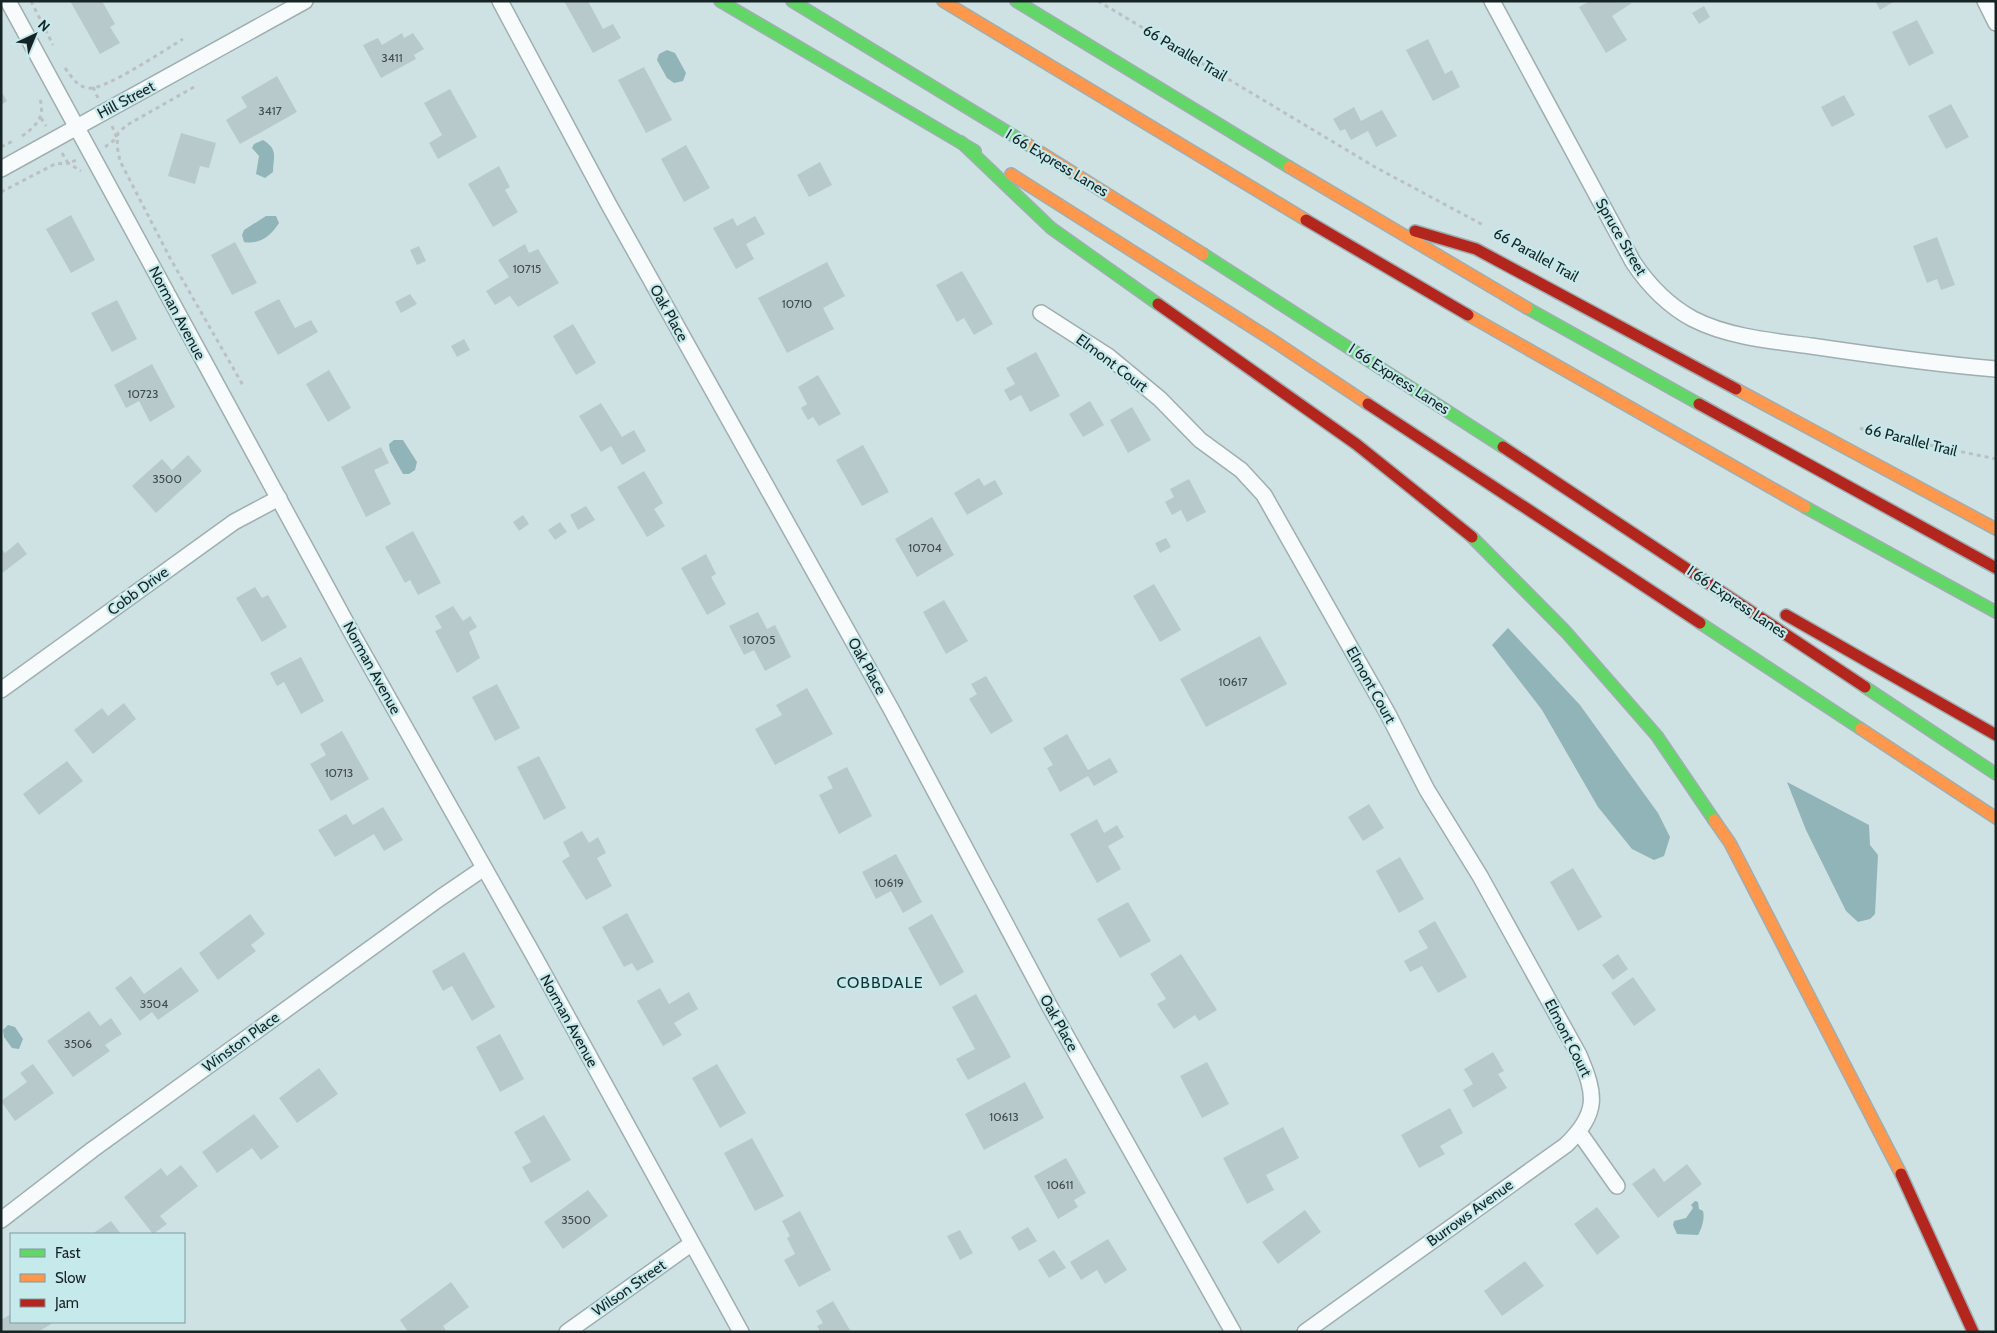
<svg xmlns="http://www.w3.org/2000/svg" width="1997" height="1333" viewBox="0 0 1997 1333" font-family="Cabin,sans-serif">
  <rect width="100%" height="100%" fill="#cee2e4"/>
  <g fill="#90b4b7">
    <polygon points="667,50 675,53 686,73 683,81 674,83 667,78 657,60 659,54"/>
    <path d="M 263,140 C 279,150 273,157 273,172 L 265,178 L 256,174 L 259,156 L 252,148 L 254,144 Z"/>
    <path d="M 266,216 L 276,216 L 279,223 C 271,236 259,245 244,242 L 242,235 L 244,230 Z"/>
    <polygon points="394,440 403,440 417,462 415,470 409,474 403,474 390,451 389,444"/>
    <polygon points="1508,628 1580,705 1658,813 1670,837 1664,856 1654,860 1632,849 1598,807 1542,710 1492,645"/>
    <polygon points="1787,782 1869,825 1870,845 1878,855 1875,914 1870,919 1858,922 1846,911 1806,830"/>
    <polygon points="8,1025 15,1027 23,1039 19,1049 12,1048 4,1037 3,1030"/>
    <path d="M 1695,1201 L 1698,1202 L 1699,1209 L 1703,1211 C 1705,1218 1702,1228 1698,1235 L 1677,1234 L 1673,1225 L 1674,1221 L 1686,1218 L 1693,1208 L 1691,1205 Z"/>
  </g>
  <g fill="#b8c9cb">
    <polygon points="70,1 102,1 115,24 110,27 120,43 100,54"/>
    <polygon points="564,1 588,1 603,29 613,24 621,38 593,53"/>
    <polygon points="1590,1 1632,3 1612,16 1627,40 1606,53 1579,7"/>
    <polygon points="1875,1 1895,1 1880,10"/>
    <polygon points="1704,6 1710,17 1699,24 1692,13"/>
    <polygon points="1917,20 1934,53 1909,66 1892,32"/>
    <polygon points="402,33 404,38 413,33 424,49 414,55 416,59 381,78 363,45 378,38 382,45"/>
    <polygon points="1428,39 1445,74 1452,70 1460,87 1433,101 1406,50"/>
    <polygon points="644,67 672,120 646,133 618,80"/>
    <polygon points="277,76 297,112 240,144 226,120 247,107 241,97"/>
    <polygon points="450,89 477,137 438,159 429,143 442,135 424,103"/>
    <polygon points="1,91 7,101 1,105"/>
    <polygon points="1844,95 1855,115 1832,127 1821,107"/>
    <polygon points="1951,104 1969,137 1946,149 1928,116"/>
    <polygon points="1354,107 1361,121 1382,110 1397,136 1376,147 1368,131 1351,140 1345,129 1340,131 1333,119"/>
    <polygon points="181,133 216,143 209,168 200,166 195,184 168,176"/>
    <polygon points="686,145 710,188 684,202 661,159"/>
    <polygon points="820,162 832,185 809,197 797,175"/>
    <polygon points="499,166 510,187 505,190 518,212 493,227 468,184"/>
    <polygon points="71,215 95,260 71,273 46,229"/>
    <polygon points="755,216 765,234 746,244 754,259 736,269 713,228 733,218 737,226"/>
    <polygon points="1937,237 1955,285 1941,290 1937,279 1927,283 1913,246"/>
    <polygon points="235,242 257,283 232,295 211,255"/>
    <polygon points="525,244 529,253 538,249 559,283 518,307 510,296 495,305 486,291 509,277 498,260"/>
    <polygon points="419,246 426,261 417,265 410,250"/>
    <polygon points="827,262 845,296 823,308 834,329 787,353 758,298"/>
    <polygon points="962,271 993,324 974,335 964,318 957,322 936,285"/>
    <polygon points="410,294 417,304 401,313 395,302"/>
    <polygon points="279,299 295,328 311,320 318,332 278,355 254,312"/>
    <polygon points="117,300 137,339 112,352 91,313"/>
    <polygon points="573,324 596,363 576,375 553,336"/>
    <polygon points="464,339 470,350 457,357 451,346"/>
    <polygon points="1036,352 1060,396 1030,412 1021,395 1010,401 1004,390 1015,384 1006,368"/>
    <polygon points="152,364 175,407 150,422 139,401 126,408 114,385"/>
    <polygon points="329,370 351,408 328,422 306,384"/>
    <polygon points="818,375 841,414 819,426 813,417 808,420 801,408 807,404 798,387"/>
    <polygon points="1090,401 1104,425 1083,437 1069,414"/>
    <polygon points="601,403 622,437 634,430 646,451 622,465 611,446 601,452 579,416"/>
    <polygon points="1132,407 1151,440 1128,453 1110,420"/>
    <polygon points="863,445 889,492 862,506 836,460"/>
    <polygon points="381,447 389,463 374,470 391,504 366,517 341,467"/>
    <polygon points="188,455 202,471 156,513 132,486 162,459 172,470"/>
    <polygon points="644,471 663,503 654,509 665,526 647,537 617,487"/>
    <polygon points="979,478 984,486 995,480 1003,494 967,515 954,493"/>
    <polygon points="1189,479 1206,512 1187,522 1181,510 1172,515 1165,502 1174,497 1170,489"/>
    <polygon points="586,506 595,520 578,530 570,515"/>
    <polygon points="523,515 529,524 519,531 513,522"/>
    <polygon points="932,517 954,555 917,577 895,539"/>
    <polygon points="560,522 567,532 555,540 548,530"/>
    <polygon points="413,531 441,583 418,595 410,580 405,583 385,547"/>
    <polygon points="1166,538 1171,547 1160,553 1155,543"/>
    <polygon points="18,542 27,554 1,574 1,548 5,553"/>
    <polygon points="706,554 716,574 711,577 726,604 707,615 681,568"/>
    <polygon points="1154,584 1181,630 1160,642 1133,596"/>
    <polygon points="255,587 262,598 268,595 287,627 262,642 236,598"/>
    <polygon points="944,600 968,641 946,654 923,612"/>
    <polygon points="453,606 463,621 470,616 477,627 469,632 480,658 457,673 435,631 442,628 435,616"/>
    <polygon points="758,612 767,629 775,625 791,657 765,671 754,650 744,655 729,626"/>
    <polygon points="1260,636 1287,684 1206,727 1180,679"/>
    <polygon points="301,657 324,701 301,714 284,682 277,686 270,673"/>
    <polygon points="986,676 1013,721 991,734 969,699 977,694 971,684"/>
    <polygon points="497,684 520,728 495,741 472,697"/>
    <polygon points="807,688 833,734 775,765 755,729 782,715 776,705"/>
    <polygon points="124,703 136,719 93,754 74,730 102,708 108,716"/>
    <polygon points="342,731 369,779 331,801 310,764 326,755 320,744"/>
    <polygon points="1067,734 1088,770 1110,758 1118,772 1094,786 1088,776 1060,792 1047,768 1053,765 1043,748"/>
    <polygon points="539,756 566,808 544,820 517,767"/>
    <polygon points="67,761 83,781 39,815 23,794"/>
    <polygon points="847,767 872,816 839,834 819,795 833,788 827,777"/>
    <polygon points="1369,804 1384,828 1363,841 1348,817"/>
    <polygon points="383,807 403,840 384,851 374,834 335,857 318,830 346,814 353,825"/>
    <polygon points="1097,819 1104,833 1117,825 1124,837 1108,846 1121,869 1097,883 1070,834"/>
    <polygon points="582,831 589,843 598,837 606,853 597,858 612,886 586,900 562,861 570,856 563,842"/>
    <polygon points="896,854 922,902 903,913 891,891 876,899 862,872"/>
    <polygon points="1400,857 1424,899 1399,913 1376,871"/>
    <polygon points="1573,868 1602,917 1578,931 1550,882"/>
    <polygon points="1128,902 1151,941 1120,958 1097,919"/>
    <polygon points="627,913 654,962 637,971 632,963 624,967 602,927"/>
    <polygon points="250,914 265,934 251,945 256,951 218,980 199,953"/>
    <polygon points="932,914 964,972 940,986 908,928"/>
    <polygon points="1435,921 1467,977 1438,993 1422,966 1410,972 1404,961 1428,948 1418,931"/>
    <polygon points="464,952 495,1007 472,1021 452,986 443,991 432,971"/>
    <polygon points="1181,954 1217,1010 1199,1021 1195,1015 1174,1029 1157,1004 1166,999 1150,974"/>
    <polygon points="1618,954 1628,969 1613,980 1602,965"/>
    <polygon points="181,967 199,991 158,1020 152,1012 140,1021 115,988 131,976 144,994"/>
    <polygon points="1633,977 1656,1010 1634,1026 1611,993"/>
    <polygon points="660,988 669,1004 689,992 698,1009 674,1023 682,1035 663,1046 637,1001"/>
    <polygon points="976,994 1011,1057 968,1080 956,1059 975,1049 952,1007"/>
    <polygon points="89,1011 100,1026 111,1018 122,1034 105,1045 110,1051 73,1077 47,1041"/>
    <polygon points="500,1034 524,1079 500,1092 476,1047"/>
    <polygon points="1493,1052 1504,1071 1498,1074 1507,1088 1473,1108 1463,1090 1473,1084 1464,1069"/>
    <polygon points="1207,1062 1229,1104 1202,1118 1180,1076"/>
    <polygon points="33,1064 54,1093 15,1121 1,1101 27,1082 20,1073"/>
    <polygon points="717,1064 746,1113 720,1128 692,1078"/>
    <polygon points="319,1068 338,1094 297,1123 279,1098"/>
    <polygon points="1025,1082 1044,1118 984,1150 965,1114"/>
    <polygon points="1450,1108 1463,1133 1440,1146 1445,1154 1419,1168 1401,1135"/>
    <polygon points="254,1114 279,1147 261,1160 252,1148 217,1173 202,1152"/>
    <polygon points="544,1115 571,1160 531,1183 522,1167 531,1162 514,1132"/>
    <polygon points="1283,1127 1299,1158 1266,1175 1274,1190 1247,1204 1223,1158"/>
    <polygon points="752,1138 784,1196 755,1211 724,1153"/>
    <polygon points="1066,1158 1086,1193 1074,1200 1078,1207 1058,1219 1034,1176"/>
    <polygon points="1687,1164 1702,1184 1658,1218 1632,1184 1654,1168 1664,1182"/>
    <polygon points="181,1165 198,1186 160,1216 167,1224 153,1234 124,1197 161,1168 167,1176"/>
    <polygon points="588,1190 608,1216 563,1249 544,1222"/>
    <polygon points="1597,1207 1620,1237 1597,1255 1574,1224"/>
    <polygon points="1305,1210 1321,1232 1278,1264 1262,1242"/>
    <polygon points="800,1211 831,1270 799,1287 784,1260 795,1254 787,1238 790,1236 782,1221"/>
    <polygon points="111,1221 121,1234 92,1234"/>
    <polygon points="1028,1227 1037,1241 1019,1251 1011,1237"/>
    <polygon points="960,1230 973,1253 960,1260 947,1236"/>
    <polygon points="1108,1239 1127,1270 1105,1284 1097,1270 1081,1280 1070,1262"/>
    <polygon points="1054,1250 1066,1268 1049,1278 1038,1260"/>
    <polygon points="1525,1261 1544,1286 1502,1316 1484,1291"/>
    <polygon points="451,1282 469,1307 443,1326 447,1332 408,1332 400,1320"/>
    <polygon points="833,1301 851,1332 820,1332 817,1326 823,1323 816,1311"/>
    <polygon points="11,1314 11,1322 50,1322 51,1324 38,1332 1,1332 1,1320"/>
  </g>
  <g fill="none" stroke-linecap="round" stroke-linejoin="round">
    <defs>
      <g id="street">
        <polyline points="8,1 354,637 534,956 741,1332"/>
        <polyline points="500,1 609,205 891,709 1050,1007 1233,1332"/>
        <path d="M 1492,1 L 1633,262 C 1649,286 1667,305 1693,319 C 1728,337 1772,341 1811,346 C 1872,355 1934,364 1996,369"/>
        <polyline points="1985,1 1996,23"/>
        <polyline points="1,169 305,1"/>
        <path d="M 1041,313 L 1108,356 L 1160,399 L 1200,440 L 1241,470 L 1264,495 L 1388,714 L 1427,790 L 1480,876 L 1579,1055 C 1596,1095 1599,1113 1566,1145 L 1305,1332"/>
        <polyline points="1,690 234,522 279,498"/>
        <polyline points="1579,1132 1617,1186"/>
        <polyline points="1,1220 92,1150 440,898 484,868"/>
        <polyline points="567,1332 691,1244"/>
      </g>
      <g id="fast">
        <polyline points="720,1 975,151"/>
        <polyline points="792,1 1027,144"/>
        <polyline points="1016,1 1289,167"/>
        <polyline points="961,142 1051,228 1158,304"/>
        <polyline points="1203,254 1503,447"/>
        <polyline points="1527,308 1699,404"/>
        <polyline points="1805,507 1996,612"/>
        <polyline points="1472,537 1566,632 1657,736 1714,820"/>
        <polyline points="1700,623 1861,729"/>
        <polyline points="1865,687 1996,774"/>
      </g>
      <g id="slow">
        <polyline points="943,1 1306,220"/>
        <polyline points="1027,144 1203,254"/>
        <polyline points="1289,167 1527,308"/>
        <polyline points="1011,174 1269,338 1368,404"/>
        <polyline points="1468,315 1805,507"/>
        <polyline points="1736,389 1996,529"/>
        <polyline points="1861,729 1996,818"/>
        <polyline points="1714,820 1730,843 1901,1174"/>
      </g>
      <g id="jam">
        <polyline points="1306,220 1468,315"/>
        <polyline points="1415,231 1476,249 1736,389"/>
        <polyline points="1158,304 1356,444 1472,537"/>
        <polyline points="1368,404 1700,623"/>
        <polyline points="1699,404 1996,568"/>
        <polyline points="1503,447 1865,687"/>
        <polyline points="1786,615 1996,735"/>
        <polyline points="1901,1174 1973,1332"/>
      </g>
    </defs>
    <use href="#street" stroke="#9faeb0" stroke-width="18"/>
    <use href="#fast" stroke="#9faeb0" stroke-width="14"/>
    <use href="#slow" stroke="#9faeb0" stroke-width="14"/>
    <use href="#jam" stroke="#9faeb0" stroke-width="14"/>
    <g stroke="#bbc1c2" stroke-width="3" stroke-dasharray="4 4" stroke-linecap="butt">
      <polyline points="31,1 53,45"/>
      <polyline points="1098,1 1375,167 1485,226"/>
      <path d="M 65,68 C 72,77 76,86 88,88 C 104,91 166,49 183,39"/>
      <polyline points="93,87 98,98"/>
      <polyline points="194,87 127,125 118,133 117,146 120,161 170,258 244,387"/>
      <polyline points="41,118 46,126"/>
      <path d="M 22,136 C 38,125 46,115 39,96"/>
      <polyline points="1,147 15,140"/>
      <polyline points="105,147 117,138 112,126"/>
      <polyline points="62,153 68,163 77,160"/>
      <polyline points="1,192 55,164 68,163 81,171"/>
      <polyline points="1860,428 1873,433 1996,459"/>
    </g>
    <use href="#street" stroke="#f8fbfb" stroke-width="15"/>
    <use href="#fast" stroke="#63d668" stroke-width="11"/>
    <use href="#slow" stroke="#ff974d" stroke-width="11"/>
    <use href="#jam" stroke="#b3261e" stroke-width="11"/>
  </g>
  <g text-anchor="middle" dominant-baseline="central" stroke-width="4.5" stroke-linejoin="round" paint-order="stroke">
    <g font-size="12" fill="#3f4d4e">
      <text x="392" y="57">3411</text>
      <text x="270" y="110">3417</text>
      <text x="527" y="268">10715</text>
      <text x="797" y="303">10710</text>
      <text x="143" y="393">10723</text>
      <text x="167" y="478">3500</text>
      <text x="925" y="547">10704</text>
      <text x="759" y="639">10705</text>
      <text x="1233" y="681">10617</text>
      <text x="339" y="772">10713</text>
      <text x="889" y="882">10619</text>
      <text x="154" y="1003">3504</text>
      <text x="78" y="1043">3506</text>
      <text x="1004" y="1116">10613</text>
      <text x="1060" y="1184">10611</text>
      <text x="576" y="1219">3500</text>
    </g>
    <g font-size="15" fill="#172425" stroke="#c6e9ec">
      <text transform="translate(1185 53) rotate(31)">66 Parallel Trail</text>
      <text transform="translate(126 100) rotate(-28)">Hill Street</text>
      <text transform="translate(1057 163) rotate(31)">I 66 Express Lanes</text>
      <text transform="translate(1621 237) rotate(60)">Spruce Street</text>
      <text transform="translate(1536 255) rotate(29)">66 Parallel Trail</text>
      <text transform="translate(177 313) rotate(62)">Norman Avenue</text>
      <text transform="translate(669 313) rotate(61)">Oak Place</text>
      <text transform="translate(1112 363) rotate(37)">Elmont Court</text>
      <text transform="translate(1399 379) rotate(33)">I 66 Express Lanes</text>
      <text transform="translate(1911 440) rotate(14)">66 Parallel Trail</text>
      <text transform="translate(138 591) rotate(-36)">Cobb Drive</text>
      <text transform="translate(1737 602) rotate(34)">I 66 Express Lanes</text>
      <text transform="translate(867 666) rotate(61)">Oak Place</text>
      <text transform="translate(372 668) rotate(61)">Norman Avenue</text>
      <text transform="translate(1371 685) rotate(61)">Elmont Court</text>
      <text transform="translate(569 1021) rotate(61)">Norman Avenue</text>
      <text transform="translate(1059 1023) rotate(61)">Oak Place</text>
      <text transform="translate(1568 1038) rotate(63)">Elmont Court</text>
      <text transform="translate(241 1042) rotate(-36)">Winston Place</text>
      <text transform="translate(1470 1213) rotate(-36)">Burrows Avenue</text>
      <text transform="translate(629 1288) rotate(-35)">Wilson Street</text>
    </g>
    <g font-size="16" letter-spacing="1" fill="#133234" stroke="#c6e9ec">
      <text x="880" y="982">COBBDALE</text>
    </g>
  </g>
  <rect width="1997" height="1333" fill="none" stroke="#172425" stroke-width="5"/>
  <rect x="10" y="1233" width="175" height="90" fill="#c6e9ec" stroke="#809a9c"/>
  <rect x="20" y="1249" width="25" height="8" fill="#63d668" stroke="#809a9c"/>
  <text x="55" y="1258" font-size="15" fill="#172425">Fast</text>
  <rect x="20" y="1274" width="25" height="8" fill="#ff974d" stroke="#809a9c"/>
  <text x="55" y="1283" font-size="15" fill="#172425">Slow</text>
  <rect x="20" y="1299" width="25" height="8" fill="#b3261e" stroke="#809a9c"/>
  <text x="55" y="1308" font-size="15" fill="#172425">Jam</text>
  <g transform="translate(35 35) rotate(44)" stroke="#c6e9ec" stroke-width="4" paint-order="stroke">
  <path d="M0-4L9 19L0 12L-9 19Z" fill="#172425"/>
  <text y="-8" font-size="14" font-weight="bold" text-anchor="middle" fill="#172425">N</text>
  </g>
</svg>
